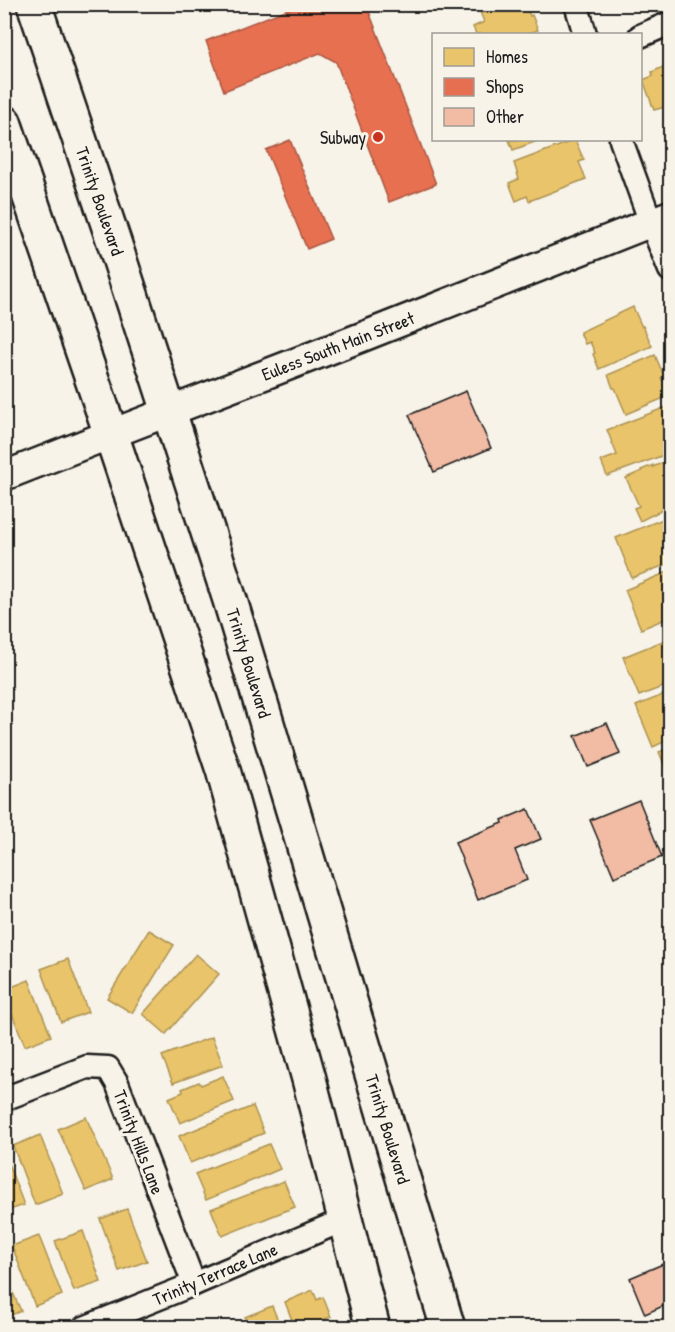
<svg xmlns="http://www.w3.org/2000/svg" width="675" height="1332" viewBox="0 0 675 1332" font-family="'Patrick Hand',sans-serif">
  <rect width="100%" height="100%" fill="#f7f3e8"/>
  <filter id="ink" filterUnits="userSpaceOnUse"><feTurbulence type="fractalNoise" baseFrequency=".0167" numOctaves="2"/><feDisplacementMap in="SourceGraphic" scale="12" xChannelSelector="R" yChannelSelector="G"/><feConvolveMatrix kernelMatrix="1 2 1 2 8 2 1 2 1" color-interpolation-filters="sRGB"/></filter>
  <g filter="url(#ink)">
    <g fill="#e9c46a" stroke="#ac9253" stroke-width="1.5">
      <polygon points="490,4 525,4 530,16 532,15 538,30 527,34 476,34 473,27 484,22 479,9"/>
      <polygon points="670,64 670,114 668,115 665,107 654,110 643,80 653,76 652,72"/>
      <polygon points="509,140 540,140 513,150"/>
      <polygon points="575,140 584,160 579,162 586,179 529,201 527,196 516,201 509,183 519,179 514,163"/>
      <polygon points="633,307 642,327 643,326 652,346 599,369 593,354 595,353 590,342 585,344 580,332"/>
      <polygon points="655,355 664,376 661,378 663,381 666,382 670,392 669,396 626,414 615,388 613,388 608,375"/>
      <polygon points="669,406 670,409 670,450 663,453 664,455 607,476 601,461 617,455 607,430"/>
      <polygon points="670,459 670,506 640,521 634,508 639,506 626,478 642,471 641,470 653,465 653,467"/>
      <polygon points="670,516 670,563 632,578 616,538"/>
      <polygon points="670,571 670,617 641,629 625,590"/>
      <polygon points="670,638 670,684 639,696 623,657"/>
      <polygon points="670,692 670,739 653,747 636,706"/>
      <polygon points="670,748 670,778 659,752"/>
      <polygon points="149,930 174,945 132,1013 107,998"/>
      <polygon points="196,954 219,974 166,1034 143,1014"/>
      <polygon points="68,959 88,1012 61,1022 41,969"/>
      <polygon points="29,980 51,1036 25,1046 4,994 4,990"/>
      <polygon points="212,1037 223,1065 173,1083 162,1056"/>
      <polygon points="223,1076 234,1101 180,1123 169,1098 183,1092 182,1089 199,1082 201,1085"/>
      <polygon points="253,1106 264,1133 190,1163 179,1136"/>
      <polygon points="86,1117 113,1179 86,1191 58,1129"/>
      <polygon points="40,1135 63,1194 35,1205 13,1146"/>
      <polygon points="269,1144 280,1169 206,1200 195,1174"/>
      <polygon points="4,1153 24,1205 4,1212"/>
      <polygon points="284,1181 295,1207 222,1236 211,1209"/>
      <polygon points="127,1209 147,1261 119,1271 100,1219"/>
      <polygon points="83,1231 101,1282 74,1291 55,1241"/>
      <polygon points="39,1236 62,1295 35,1306 12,1246"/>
      <polygon points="4,1272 21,1311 4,1318"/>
      <polygon points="313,1290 317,1300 323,1297 331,1317 325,1319 329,1328 295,1328 285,1302"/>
      <polygon points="272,1306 281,1328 250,1328 245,1317"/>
    </g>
    <g fill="#e76f51" stroke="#aa5641" stroke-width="1.5">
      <polygon points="301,4 366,4 436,184 389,202 336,62 320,53 224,91 206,41"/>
      <polygon points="290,140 331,239 307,249 266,150"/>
    </g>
    <g fill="#f1bba4" stroke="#1c1c1c" stroke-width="1.5">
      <polygon points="466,391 491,448 434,472 409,415"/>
      <polygon points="607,723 620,754 588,767 575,736"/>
      <polygon points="639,800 662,857 614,877 590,820"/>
      <polygon points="528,809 541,839 515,850 527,880 478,900 455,842 503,823 502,820"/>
      <polygon points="670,1261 670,1303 645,1314 630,1278"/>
    </g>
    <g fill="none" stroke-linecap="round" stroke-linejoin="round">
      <defs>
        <g id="minor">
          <polyline points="576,4 585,34"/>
          <polyline points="640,36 670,23"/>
          <polyline points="621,140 651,223 670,270"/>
          <polyline points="4,1099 87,1067 108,1068 117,1083 194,1284"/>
          <polyline points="84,1328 194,1284 346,1219"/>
        </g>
        <polyline id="tertiary" points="4,476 111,434 362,337 670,215"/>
        <g id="secondary">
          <polyline points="34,4 114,242 230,600 448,1328"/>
          <polyline points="4,122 117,452 223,770 309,1079 373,1328"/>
        </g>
      </defs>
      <use href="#minor" stroke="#1c1c1c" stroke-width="27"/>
      <use href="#tertiary" stroke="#1c1c1c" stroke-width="33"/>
      <use href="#secondary" stroke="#1c1c1c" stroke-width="38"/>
      <use href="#minor" stroke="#f7f3e8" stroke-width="22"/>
      <use href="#tertiary" stroke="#f7f3e8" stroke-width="28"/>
      <use href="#secondary" stroke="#f7f3e8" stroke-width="33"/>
    </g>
  </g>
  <circle fill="#c8321e" stroke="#f7f3e8" stroke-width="2" cx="378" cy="137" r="6"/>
  <g text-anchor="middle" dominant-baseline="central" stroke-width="6" stroke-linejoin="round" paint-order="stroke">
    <g font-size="18" fill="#1c1c1c" stroke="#f7f3e8" text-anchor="end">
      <text x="366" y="137">Subway</text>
    </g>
    <g font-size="18" fill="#1c1c1c" stroke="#f7f3e8">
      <text transform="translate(100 201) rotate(71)">Trinity Boulevard</text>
      <text transform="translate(338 346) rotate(-21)">Euless South Main Street</text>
      <text transform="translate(249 663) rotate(73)">Trinity Boulevard</text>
      <text transform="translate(388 1129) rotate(73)">Trinity Boulevard</text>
      <text transform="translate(139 1142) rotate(69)">Trinity Hills Lane</text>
      <text transform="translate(215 1274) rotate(-23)">Trinity Terrace Lane</text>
    </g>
  </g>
  <rect width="675" height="1332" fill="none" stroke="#f7f3e8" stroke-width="24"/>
  <rect x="12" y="12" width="651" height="1308" fill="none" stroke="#1c1c1c" stroke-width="2" filter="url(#ink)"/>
  <rect x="432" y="33" width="210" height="108" fill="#f7f3e8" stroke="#9f9d96" stroke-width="1.5"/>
  <rect x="444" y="48" width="30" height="18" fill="#e9c46a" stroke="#9f9d96" stroke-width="1.5"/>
  <text x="486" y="63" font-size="18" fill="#1c1c1c">Homes</text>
  <rect x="444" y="78" width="30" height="18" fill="#e76f51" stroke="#9f9d96" stroke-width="1.5"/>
  <text x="486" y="93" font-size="18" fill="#1c1c1c">Shops</text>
  <rect x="444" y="108" width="30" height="18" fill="#f1bba4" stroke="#9f9d96" stroke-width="1.5"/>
  <text x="486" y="123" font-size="18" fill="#1c1c1c">Other</text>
</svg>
